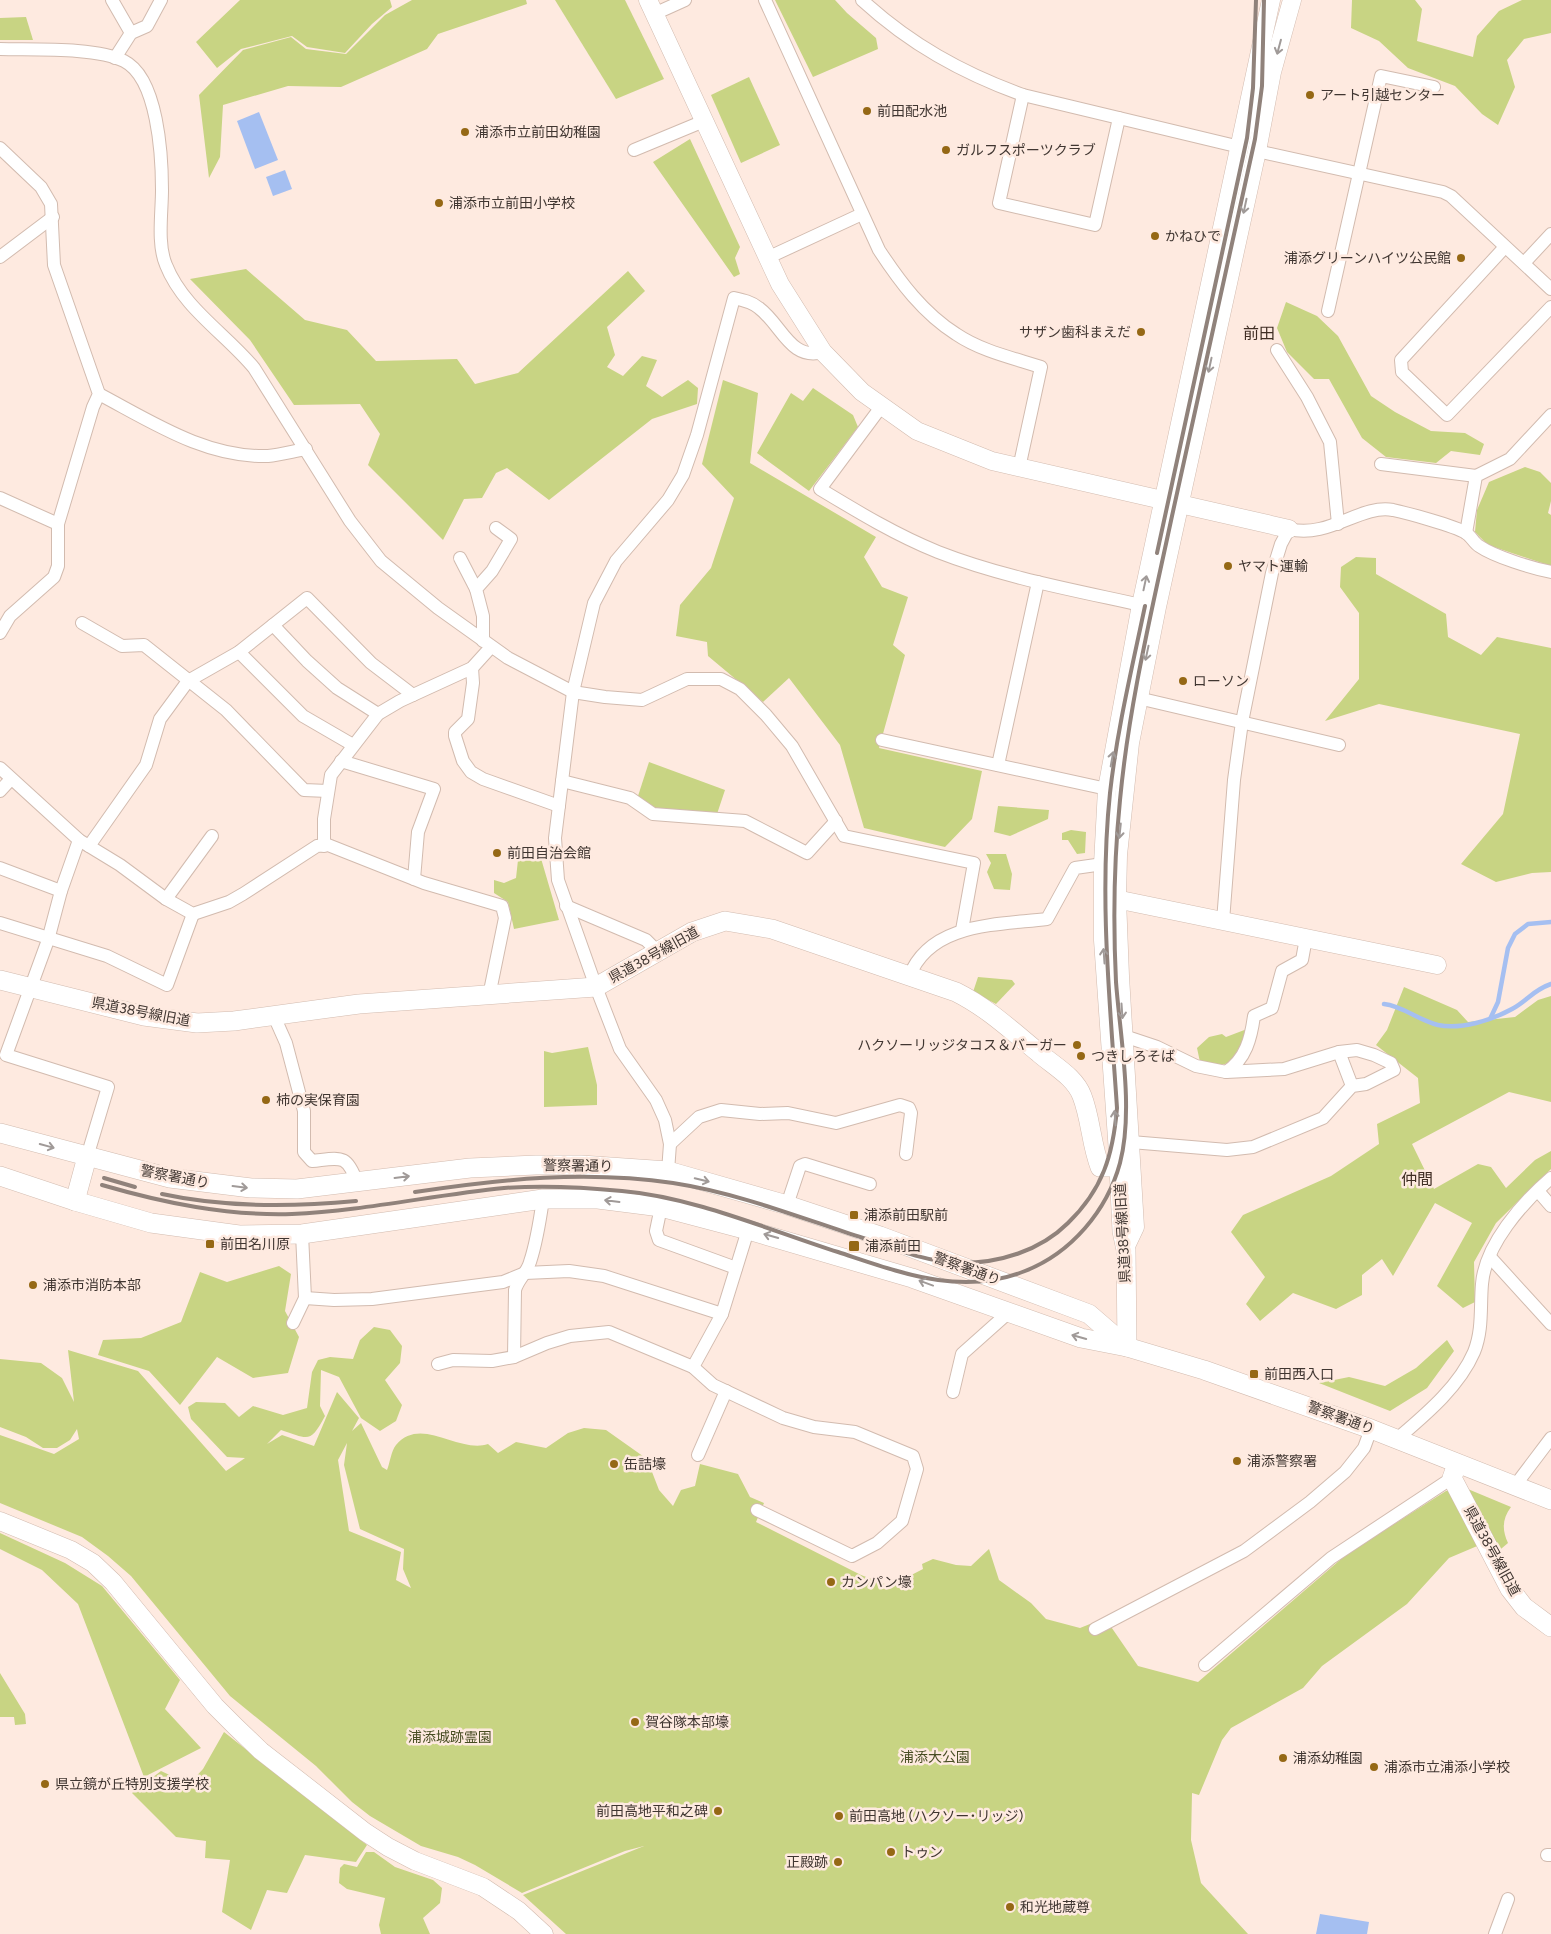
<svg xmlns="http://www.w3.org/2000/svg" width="1551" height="1934" viewBox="0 0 1551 1934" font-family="Figtree,'Noto Sans JP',sans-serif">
  <rect width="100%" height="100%" fill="#feeae0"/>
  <g fill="#c8d483" fill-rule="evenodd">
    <polygon points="240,0 390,0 392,7 372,24 345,53 307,47 292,36 241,49 217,68 196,42"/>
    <polygon points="412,0 526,0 527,4 438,34 427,49 341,87 288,86 223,105 220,157 209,178 199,95 243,50 291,37 306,49 346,54 385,15"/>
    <polygon points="555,0 625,0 664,79 616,99"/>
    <polygon points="775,0 835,0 847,13 876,38 878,49 813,77"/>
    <polygon points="1352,0 1415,0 1422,9 1417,41 1473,57 1477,36 1499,11 1522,0 1551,0 1551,33 1524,39 1507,60 1515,87 1498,125 1482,114 1455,86 1408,68 1379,41 1351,28"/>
    <polygon points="26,17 33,40 0,40 0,18"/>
    <polygon points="749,77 780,145 741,163 711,95"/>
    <polygon points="690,139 740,247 735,258 740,274 734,277 653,162"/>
    <polygon points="246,269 305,320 347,330 376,361 457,359 475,384 518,373 628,271 645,291 607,327 615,355 607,367 623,376 642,356 657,360 646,386 662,397 688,380 698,388 697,404 652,419 549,500 507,468 496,473 482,498 464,499 443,540 368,465 380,434 360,404 294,405 250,340 190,279"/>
    <polygon points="1286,302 1317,316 1338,336 1371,396 1395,412 1431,431 1465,433 1484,444 1480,455 1451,451 1436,463 1386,457 1362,438 1329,379 1314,379 1287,352 1277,328"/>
    <polygon points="723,380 758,393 750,463 876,537 864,557 882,587 908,597 893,645 905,655 879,748 982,771 972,819 945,847 864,828 840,745 789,678 763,702 708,656 707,642 676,636 680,605 711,568 734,498 702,464"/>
    <polygon points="813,388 853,415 858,427 809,491 757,453 791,393 803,401"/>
    <polygon points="1525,467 1540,472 1551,483 1551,501 1548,513 1551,515 1551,566 1488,545 1475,532 1477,510 1489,482"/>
    <polygon points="1356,557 1376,558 1376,574 1446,614 1448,637 1481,655 1497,637 1551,648 1551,872 1532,873 1496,882 1461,864 1503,814 1520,734 1379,704 1325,721 1359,679 1359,613 1340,587 1341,567"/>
    <polygon points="649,762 725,790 717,814 652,809 638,796"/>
    <polygon points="998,806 1049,810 1048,819 1010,836 994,832"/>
    <polygon points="1071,830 1086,832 1085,853 1077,854 1068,840 1062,840 1062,833"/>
    <polygon points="986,854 1006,854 1012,874 1010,890 994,889 987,872 991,863"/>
    <polygon points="540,855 559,920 514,929 508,902 494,893 494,880 504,883 516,878 518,860 523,857"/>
    <polygon points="978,977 1012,980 1015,984 996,1004 973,992"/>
    <polygon points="1404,987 1457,1010 1468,1022 1515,1017 1538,1000 1551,996 1551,1102 1509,1092 1412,1144 1434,1189 1478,1164 1491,1167 1506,1188 1535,1160 1551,1151 1551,1169 1496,1223 1474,1262 1475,1302 1463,1308 1437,1286 1472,1223 1435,1203 1393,1276 1382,1259 1362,1275 1362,1295 1336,1309 1293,1293 1260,1321 1246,1304 1265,1277 1231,1232 1243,1215 1331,1176 1379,1144 1377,1124 1420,1103 1418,1078 1376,1045 1387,1030"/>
    <path d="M 1247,1029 C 1235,1059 1235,1071 1200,1062 L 1197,1048 L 1209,1037 L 1222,1034 L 1226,1037 Z"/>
    <polygon points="588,1047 597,1085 597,1105 544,1107 544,1051 552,1053"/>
    <polygon points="279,1266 291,1274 285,1311 299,1337 288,1373 253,1378 217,1357 180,1405 149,1371 98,1355 103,1340 141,1338 181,1322 200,1272 227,1282"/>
    <path d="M 374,1327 L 390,1330 L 402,1346 L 400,1363 L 385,1380 L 402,1405 L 396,1421 L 380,1431 L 361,1418 L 339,1377 L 321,1370 L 320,1406 L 325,1416 C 310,1444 309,1439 281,1430 L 267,1444 L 282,1435 L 314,1446 L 337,1392 L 359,1418 L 352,1431 L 361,1423 L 382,1467 L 387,1470 C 390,1463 391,1451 396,1445 C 421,1415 459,1454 488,1444 L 498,1453 L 516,1442 L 546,1448 L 568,1433 L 584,1428 L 606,1430 L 647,1459 L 659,1490 L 673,1506 L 681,1490 L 695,1486 L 700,1464 L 738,1474 L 750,1497 L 764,1503 L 756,1522 L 861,1575 L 890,1586 L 923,1569 L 922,1564 L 933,1559 L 956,1565 L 971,1566 L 989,1549 L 999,1580 L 1031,1603 L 1046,1619 L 1080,1628 L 1105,1618 L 1138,1666 L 1198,1682 L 1347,1554 L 1446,1491 L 1463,1487 L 1511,1507 C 1502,1519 1502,1530 1508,1543 L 1495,1554 L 1489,1541 L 1449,1558 L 1407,1604 L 1322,1666 L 1303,1688 L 1231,1728 L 1222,1740 L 1199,1795 L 1192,1793 L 1191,1840 L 1201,1883 L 1248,1934 L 566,1934 L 523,1895 L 644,1846 L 625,1851 L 522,1893 L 475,1865 L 458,1857 L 421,1846 L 370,1816 L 352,1802 L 316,1766 L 230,1696 L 131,1576 L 108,1556 L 82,1537 L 0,1503 L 0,1435 L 54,1454 L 79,1439 L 77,1429 L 70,1440 L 57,1448 L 43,1448 L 26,1437 L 0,1427 L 0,1359 L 41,1363 L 62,1378 L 74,1402 L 68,1350 L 138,1371 L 226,1471 L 245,1458 L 227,1457 L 191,1419 L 188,1407 L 196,1402 L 225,1403 L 239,1417 L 253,1406 L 283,1415 L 307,1408 L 312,1372 L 318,1360 L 330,1357 L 353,1359 L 360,1340 ZM 347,1443 L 344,1465 L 360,1529 L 404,1549 L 403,1569 L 411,1588 L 396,1580 L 401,1552 L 349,1531 L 338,1460 Z"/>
    <polygon points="1447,1340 1454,1351 1427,1388 1390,1411 1319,1383 1349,1377 1385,1386 1416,1368"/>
    <polygon points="0,1533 65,1563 102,1586 180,1680 165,1709 201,1748 144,1777 78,1604 42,1570 0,1549"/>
    <polygon points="0,1673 25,1714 26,1724 15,1725 14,1717 0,1717"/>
    <polygon points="224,1732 367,1845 356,1862 305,1855 287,1893 267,1890 251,1930 222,1912 230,1860 205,1858 206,1841 176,1837 132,1793 161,1771 189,1784 203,1769"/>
    <polygon points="366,1852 374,1852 395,1867 433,1880 442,1888 440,1903 423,1918 430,1934 381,1934 379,1925 385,1898 347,1889 339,1883 340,1868 344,1864 357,1867"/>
  </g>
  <g fill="#a5bff1">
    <polygon points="259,112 278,160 255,169 237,121"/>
    <polygon points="285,170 292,189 273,196 266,177"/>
    <polygon points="1320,1914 1369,1922 1367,1934 1316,1934"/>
  </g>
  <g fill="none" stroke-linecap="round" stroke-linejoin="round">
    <g stroke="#a5bff1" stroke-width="4.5">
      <path d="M 1384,1004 C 1403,1006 1418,1020 1438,1025 C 1461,1030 1492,1020 1512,1009 C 1527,1001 1533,990 1551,984"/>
      <polyline points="1491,1017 1498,1002 1508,948 1515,934 1528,924 1551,922"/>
    </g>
    <defs>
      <g id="street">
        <polyline points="112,0 131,33"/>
        <path d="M 765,0 L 879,250 C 900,282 923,313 956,334 C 981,351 1013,358 1041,367 L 1019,468"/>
        <path d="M 862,0 C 910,44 962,73 1023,95 L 1240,147"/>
        <polyline points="654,14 685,0"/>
        <path d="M 0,49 C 33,50 96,47 124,61 C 158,78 162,156 162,190 C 162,213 157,244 166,265 C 183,308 226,334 254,368 L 350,521 L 381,561 L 438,608 L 508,658 L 573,692 L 605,697 L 642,700 L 687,679 L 721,679 L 740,689 L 766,715 L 792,746 L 844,836 L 974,863 L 962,930"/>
        <polyline points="115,58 131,33 147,26 161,0"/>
        <polyline points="1023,95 999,203 1095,225 1119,118"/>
        <polyline points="0,148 41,187 51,204 54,265 99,394 93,407 58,524 58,566 54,577 10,616 0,633"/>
        <polyline points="634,150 704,121"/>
        <polyline points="1257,151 1443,192 1451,196 1551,289"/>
        <polyline points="1504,248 1401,360 1402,372 1447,415 1551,307"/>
        <polyline points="0,257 53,217"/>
        <polyline points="767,258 862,214"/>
        <polyline points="1524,263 1551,234"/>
        <polyline points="1328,311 1381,76 1434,87"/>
        <polyline points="1277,350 1307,397 1330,442 1338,524"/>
        <path d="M 99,394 C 152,422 206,458 268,456 C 280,455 294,451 306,449"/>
        <path d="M 881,407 L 820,489 C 858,512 896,535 938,552 C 1002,577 1073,590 1141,605"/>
        <polyline points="1381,464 1476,476"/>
        <polyline points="0,498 58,524"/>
        <polyline points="1466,533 1476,476 1510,459 1551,415"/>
        <polyline points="460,558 476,589"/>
        <polyline points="82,623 122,646 144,645 226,710 304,790 328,791"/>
        <polyline points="273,625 307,661 337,688 378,714"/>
        <polyline points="483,641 483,616 476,589 492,571 511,539 496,528"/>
        <polyline points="239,652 303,716 353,745"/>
        <polyline points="472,668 473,683 468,719 455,732 455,736 463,761 471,772 483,779 559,806"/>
        <polyline points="1138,698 1339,745"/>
        <polyline points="882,740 1107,789"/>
        <polyline points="341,761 434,789 418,832 414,879"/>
        <polyline points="998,765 1038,582"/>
        <polyline points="0,768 79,840 120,865 166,899 193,914 229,902 243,894 317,846 328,845 424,883 502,906 505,918 489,996"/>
        <polyline points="562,781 630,798 653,814 745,821 807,853 836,821"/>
        <polyline points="0,791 11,779"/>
        <polyline points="79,840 61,891 48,940 6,1055 108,1087 87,1157"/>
        <polyline points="89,846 146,765 160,719 188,681 239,652 307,598 371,663 413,695"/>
        <polyline points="324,846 324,819 331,775 378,714 400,701 472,668 491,647"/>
        <polyline points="0,868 61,891"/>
        <polyline points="166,899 212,836"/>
        <polyline points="566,906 646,940 657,951"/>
        <path d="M 1223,921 L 1234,780 L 1242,722 L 1272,573 L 1281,544 L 1289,529 C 1329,539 1360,504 1393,510 C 1407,513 1455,526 1466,533 C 1471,536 1474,543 1479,546 C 1495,557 1532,568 1551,572"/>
        <polyline points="0,923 107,956 167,985 193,914"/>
        <path d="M 909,977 C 930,922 998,925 1047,919 L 1075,868 L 1103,864"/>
        <path d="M 274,1016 L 286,1043 L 304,1111 L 304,1152 L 312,1161 C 340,1158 347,1153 357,1183"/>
        <polyline points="1124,1036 1157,1047 1196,1066 1226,1072 1284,1069 1339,1052 1357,1050 1374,1055 1391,1063 1394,1070 1366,1084 1352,1086 1323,1118 1253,1147 1227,1150 1131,1142"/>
        <polyline points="1339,1052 1352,1086"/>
        <path d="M 1226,1072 C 1246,1059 1251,1038 1254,1016 L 1272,1008 L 1282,971 L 1302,960 L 1306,938"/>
        <polyline points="670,1144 699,1117 721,1110 760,1114 788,1113 836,1123 900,1105 909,1108 911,1113 906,1154"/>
        <path d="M 668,1171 L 670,1144 L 665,1120 L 656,1100 L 620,1049 L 596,987 L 558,880 L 555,838 L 573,692 L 594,603 L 616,561 L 668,500 L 683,475 L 697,435 L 734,298 C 743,300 752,302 759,308 C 782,325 790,361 823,352"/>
        <polyline points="1538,1191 1551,1206"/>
        <polyline points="787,1205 800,1166 805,1164 870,1184"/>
        <polyline points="661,1207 656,1231 659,1240 736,1268"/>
        <polyline points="1490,1257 1551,1324"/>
        <polyline points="305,1298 334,1300 372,1299 503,1282 525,1273 569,1271 604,1276 722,1314"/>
        <polyline points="293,1323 305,1298 302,1234"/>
        <path d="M 514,1357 L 515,1290 C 518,1279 527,1273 530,1262 C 537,1241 540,1220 543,1199"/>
        <polyline points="438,1364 453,1360 492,1361 514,1357 547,1343 570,1336 609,1332 693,1367 713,1385 783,1418 814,1427 855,1432 913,1456 917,1469 902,1521 877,1543 852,1556 757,1510"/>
        <polyline points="693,1367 722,1314 748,1230"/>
        <polyline points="953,1392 962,1354 1008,1313"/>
        <path d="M 1397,1439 C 1425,1415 1459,1387 1474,1352 C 1483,1330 1480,1307 1482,1284 C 1485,1245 1522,1203 1551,1178"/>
        <polyline points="698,1455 726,1391"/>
        <polyline points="1514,1487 1551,1438"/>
        <polyline points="1095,1629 1244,1551 1310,1502 1345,1472 1364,1448 1371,1429"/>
        <polyline points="1205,1665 1331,1558 1452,1478"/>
        <polyline points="1547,1855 1551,1855"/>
        <polyline points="1495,1934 1508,1899"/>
      </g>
      <g id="secondary">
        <polyline points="648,0 780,284 823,352 862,392 917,431 992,461 1289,529"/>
        <polyline points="1106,897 1437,965"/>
        <polyline points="1119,1167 1103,940 1103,864 1107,789 1141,605 1271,0"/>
        <polyline points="1126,1246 1135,1227 1120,976 1117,899 1118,855 1130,743 1157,607 1257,151 1272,72 1292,0"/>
        <polyline points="0,1521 71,1550 93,1563 113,1582 215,1706 236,1727 261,1751 365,1832 388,1847 415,1861 483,1887 519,1911 544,1934"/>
      </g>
      <g id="primary">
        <path d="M 0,980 L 144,1016 L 197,1023 L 234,1021 L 359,1004 L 596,987 L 692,932 L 725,921 L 772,929 L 956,992 C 988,1008 1012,1031 1039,1053 C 1054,1066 1075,1077 1082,1096 C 1091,1119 1091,1144 1100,1167 L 1119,1167 L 1122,1231 L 1126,1250 L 1127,1347"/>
        <polyline points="0,1133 170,1178 251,1188 297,1189 470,1168 536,1165 581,1165 668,1171 787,1205 880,1236 1089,1314 1126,1346"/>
        <polyline points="0,1176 75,1201 151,1223 239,1235 302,1234 543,1199 598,1199 661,1207 748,1230 912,1278 1081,1338 1127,1347 1204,1370 1371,1429 1551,1500"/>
        <polyline points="75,1201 87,1157"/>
        <polyline points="1457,1464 1452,1478 1510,1589 1524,1607 1551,1627"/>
      </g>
    </defs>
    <use href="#street" stroke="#d2bbaf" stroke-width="14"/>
    <use href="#secondary" stroke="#d2bbaf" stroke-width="19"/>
    <use href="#primary" stroke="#d2bbaf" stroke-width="20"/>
    <use href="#street" stroke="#fff" stroke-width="12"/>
    <use href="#secondary" stroke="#fff" stroke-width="18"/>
    <use href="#primary" stroke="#fff" stroke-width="19"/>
    <g stroke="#90827b" stroke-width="4">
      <polyline points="1157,553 1247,138 1253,88 1256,0"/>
      <polyline points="104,1178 135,1187"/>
      <path d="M 102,1185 C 164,1203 227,1216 292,1214 C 363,1211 433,1195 504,1188 C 544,1185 582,1187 622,1191 C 693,1197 769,1230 838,1252 C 899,1272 961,1297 1025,1271 C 1071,1253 1107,1211 1120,1163 C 1134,1110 1120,1036 1116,982 C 1113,921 1114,860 1120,800 C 1129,704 1152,610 1172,516 C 1200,390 1227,265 1255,139 L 1262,86 L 1264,0"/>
      <path d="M 415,1192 C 502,1179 586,1170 673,1183 C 738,1193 801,1218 863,1238 C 894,1249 927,1262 961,1263 C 999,1263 1040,1251 1068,1223 C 1103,1189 1113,1155 1117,1108 C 1110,1003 1099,897 1110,793 C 1117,730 1132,668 1145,606"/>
      <path d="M 162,1194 C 226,1208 292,1207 356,1201"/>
    </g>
  </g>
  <defs><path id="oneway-shaft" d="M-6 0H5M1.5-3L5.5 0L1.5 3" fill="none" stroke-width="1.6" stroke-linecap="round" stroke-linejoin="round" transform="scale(1.25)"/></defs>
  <g stroke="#a09a98">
    <use href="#oneway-shaft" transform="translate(1279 47) rotate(105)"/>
    <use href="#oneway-shaft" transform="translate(1245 206) rotate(102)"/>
    <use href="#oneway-shaft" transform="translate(1210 365) rotate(102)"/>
    <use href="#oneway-shaft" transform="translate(1145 583) rotate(-78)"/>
    <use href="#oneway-shaft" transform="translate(1147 653) rotate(102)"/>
    <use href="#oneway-shaft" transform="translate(1112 759) rotate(-80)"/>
    <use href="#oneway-shaft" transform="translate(1120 831) rotate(96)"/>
    <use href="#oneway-shaft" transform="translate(1104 956) rotate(-94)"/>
    <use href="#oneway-shaft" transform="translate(1122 1011) rotate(86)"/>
    <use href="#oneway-shaft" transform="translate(1115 1118) rotate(-95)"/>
    <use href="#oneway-shaft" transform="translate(47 1146) rotate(15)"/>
    <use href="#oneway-shaft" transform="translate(402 1177) rotate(-7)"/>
    <use href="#oneway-shaft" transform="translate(702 1180) rotate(14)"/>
    <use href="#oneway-shaft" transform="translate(240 1187) rotate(7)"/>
    <use href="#oneway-shaft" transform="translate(612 1201) rotate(-173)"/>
    <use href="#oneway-shaft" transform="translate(771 1236) rotate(-164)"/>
    <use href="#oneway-shaft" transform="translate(926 1283) rotate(-160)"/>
    <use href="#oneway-shaft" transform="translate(1079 1337) rotate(-164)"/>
  </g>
  <g fill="#956815" stroke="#feeae0" stroke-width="2">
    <circle cx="1310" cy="95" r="5"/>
    <circle cx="867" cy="111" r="5"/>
    <circle cx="465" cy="132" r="5"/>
    <circle cx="946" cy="150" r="5"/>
    <circle cx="439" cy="203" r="5"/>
    <circle cx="1155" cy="236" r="5"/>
    <circle cx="1461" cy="258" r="5"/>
    <circle cx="1141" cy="332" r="5"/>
    <circle cx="1228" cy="566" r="5"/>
    <circle cx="1183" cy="681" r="5"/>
    <circle cx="497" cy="853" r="5"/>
    <circle cx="1077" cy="1045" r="5"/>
    <circle cx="1081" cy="1056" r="5"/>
    <circle cx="266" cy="1100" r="5"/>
    <rect x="849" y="1210" width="10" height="10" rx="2.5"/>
    <rect x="205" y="1239" width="10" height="10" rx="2.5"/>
    <rect x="848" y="1240" width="12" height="12" rx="2.5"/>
    <circle cx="33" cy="1285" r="5"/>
    <rect x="1249" y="1369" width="10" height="10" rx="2.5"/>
    <circle cx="1237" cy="1461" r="5"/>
    <circle cx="614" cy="1464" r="5"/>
    <circle cx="831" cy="1582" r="5"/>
    <circle cx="635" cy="1722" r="5"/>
    <circle cx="1283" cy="1758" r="5"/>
    <circle cx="1374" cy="1767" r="5"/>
    <circle cx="45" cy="1784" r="5"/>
    <circle cx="718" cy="1811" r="5"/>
    <circle cx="839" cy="1816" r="5"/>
    <circle cx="891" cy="1852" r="5"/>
    <circle cx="838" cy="1862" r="5"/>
    <circle cx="1010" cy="1907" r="5"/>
  </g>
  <g text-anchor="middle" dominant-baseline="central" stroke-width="5" stroke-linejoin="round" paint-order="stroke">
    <g font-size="14" fill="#403631" stroke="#feeae0" text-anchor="start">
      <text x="1320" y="95">アート引越センター</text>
      <text x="877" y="111">前田配水池</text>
      <text x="475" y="132">浦添市立前田幼稚園</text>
      <text x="956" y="150">ガルフスポーツクラブ</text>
      <text x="449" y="203">浦添市立前田小学校</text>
      <text x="1165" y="236">かねひで</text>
      <text x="1451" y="258" text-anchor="end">浦添グリーンハイツ公民館</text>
      <text x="1131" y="332" text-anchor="end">サザン歯科まえだ</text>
      <text x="1238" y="566">ヤマト運輸</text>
      <text x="1193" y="681">ローソン</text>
      <text x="507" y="853">前田自治会館</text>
      <text x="1067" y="1045" text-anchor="end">ハクソーリッジタコス＆バーガー</text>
      <text x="1091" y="1056">つきしろそば</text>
      <text x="276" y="1100">柿の実保育園</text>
      <text x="864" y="1215">浦添前田駅前</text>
      <text x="220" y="1244">前田名川原</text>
      <text x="865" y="1246">浦添前田</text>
      <text x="43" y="1285">浦添市消防本部</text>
      <text x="1264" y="1374">前田西入口</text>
      <text x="1247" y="1461">浦添警察署</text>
      <text x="624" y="1464">缶詰壕</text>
      <text x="841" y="1582">カンパン壕</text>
      <text x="645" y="1722">賀谷隊本部壕</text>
      <text x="1293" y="1758">浦添幼稚園</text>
      <text x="1384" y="1767">浦添市立浦添小学校</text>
      <text x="55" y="1784">県立鏡が丘特別支援学校</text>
      <text x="708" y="1811" text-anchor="end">前田高地平和之碑</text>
      <text x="849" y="1816">前田高地 (ハクソー･リッジ)</text>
      <text x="901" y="1852">トゥン</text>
      <text x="828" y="1862" text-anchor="end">正殿跡</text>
      <text x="1020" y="1907">和光地蔵尊</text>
    </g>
    <g font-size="14" fill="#403631" stroke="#feeae0">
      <text transform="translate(654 955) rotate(-29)">県道38号線旧道</text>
      <text transform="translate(141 1012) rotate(11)">県道38号線旧道</text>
      <text transform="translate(578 1166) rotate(1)">警察署通り</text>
      <text transform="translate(175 1177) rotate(11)">警察署通り</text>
      <text transform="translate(1123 1233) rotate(-93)">県道38号線旧道</text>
      <text transform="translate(967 1269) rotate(20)">警察署通り</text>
      <text transform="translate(1341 1418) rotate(20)">警察署通り</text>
      <text transform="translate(1492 1551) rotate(61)">県道38号線旧道</text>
    </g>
    <g font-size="14" fill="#484d23" stroke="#feeae0">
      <text x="450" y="1737">浦添城跡霊園</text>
      <text x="935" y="1757">浦添大公園</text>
    </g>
    <g font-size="16" fill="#402e24" stroke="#feeae0">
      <text x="1259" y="333">前田</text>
      <text x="1417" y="1179">仲間</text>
    </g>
  </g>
</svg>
